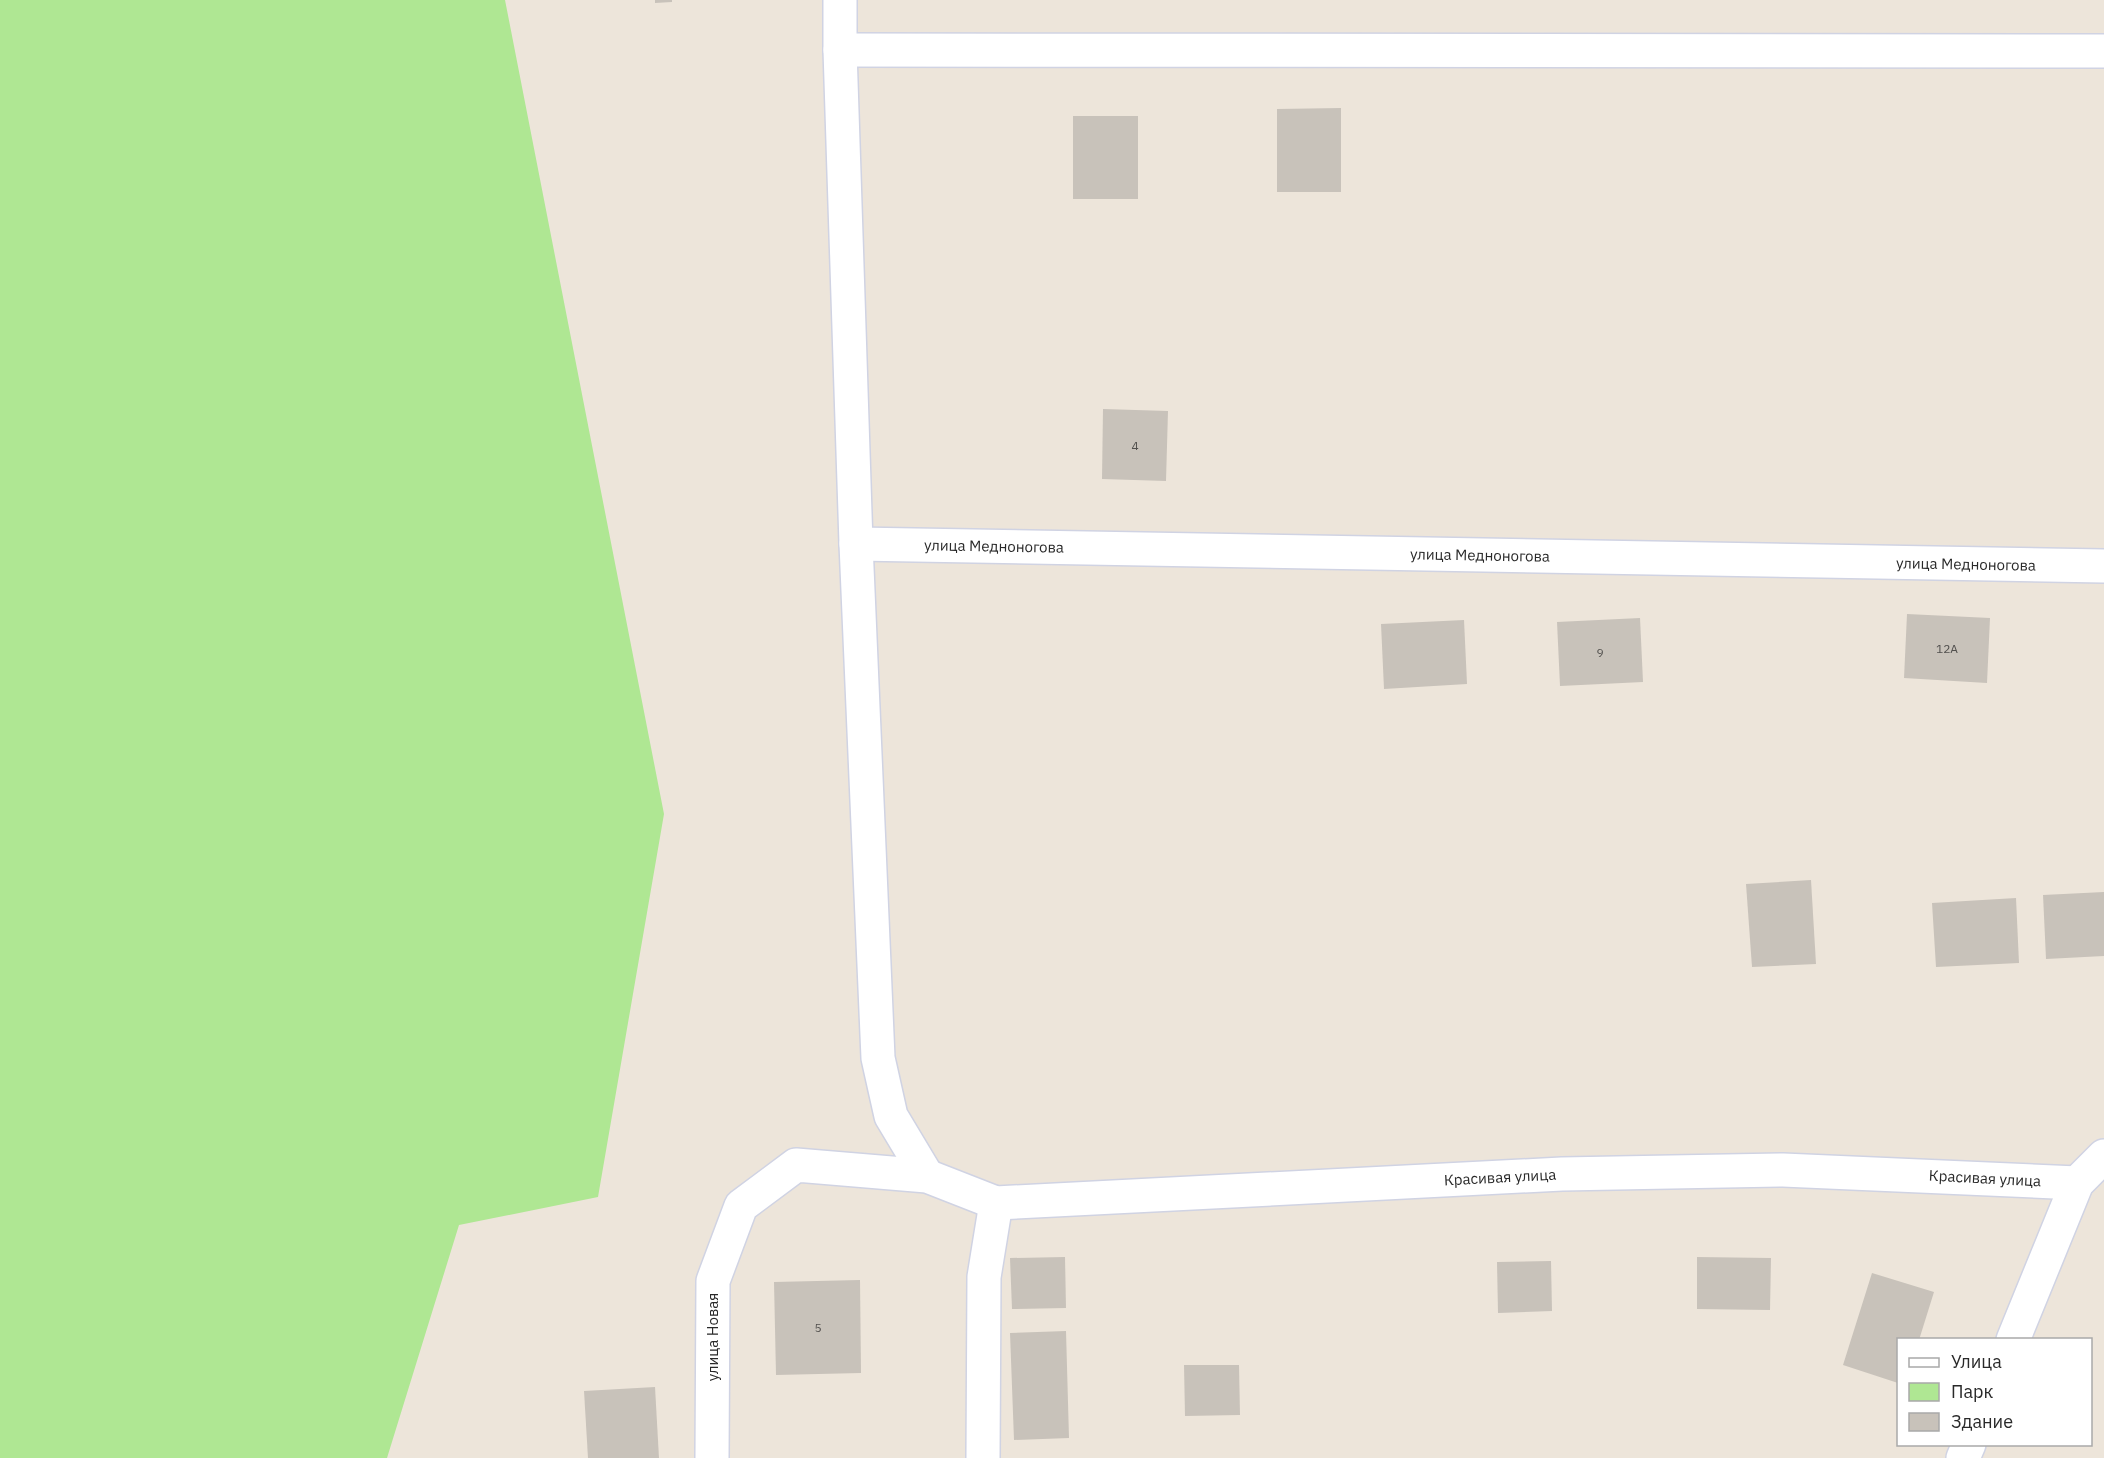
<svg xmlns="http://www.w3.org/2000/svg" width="2104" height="1458" viewBox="0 0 2104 1458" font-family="'IBM Plex Sans',sans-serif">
  <rect width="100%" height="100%" fill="#ede5da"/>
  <polygon fill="#afe793" points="0,0 505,0 664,814 598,1197 459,1225 387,1458 0,1458"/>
  <g fill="#c8c2ba">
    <polygon points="655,0 672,0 672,2 655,3"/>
    <polygon points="1341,108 1341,192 1277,192 1277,109"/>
    <rect x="1073" y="116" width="65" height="83"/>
    <polygon points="1103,409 1168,411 1166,481 1102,479"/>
    <polygon points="1907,614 1990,618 1987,683 1904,678"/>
    <polygon points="1640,618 1643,682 1560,686 1557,622"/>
    <polygon points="1464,620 1467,684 1384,689 1381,624"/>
    <polygon points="1811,880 1816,964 1752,967 1746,884"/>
    <polygon points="2104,892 2104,956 2046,959 2043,895"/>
    <polygon points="2016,898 2019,963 1936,967 1932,903"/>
    <polygon points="1065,1257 1066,1308 1012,1309 1010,1258"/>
    <polygon points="1697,1257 1771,1258 1770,1310 1697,1309"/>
    <polygon points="1551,1261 1552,1311 1498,1313 1497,1262"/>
    <polygon points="1872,1273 1934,1292 1919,1340 1898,1340 1898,1383 1843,1365"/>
    <polygon points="860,1280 861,1373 776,1375 774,1282"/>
    <polygon points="1066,1331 1069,1438 1014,1440 1010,1333"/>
    <polygon points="1184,1365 1239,1365 1240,1415 1185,1416"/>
    <polygon points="655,1387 659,1458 588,1458 584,1391"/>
  </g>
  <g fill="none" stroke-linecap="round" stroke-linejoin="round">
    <defs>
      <g id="minor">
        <polyline points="840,0 840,50 856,544 878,1058 891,1116 927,1176"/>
        <polyline points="840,50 2104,51"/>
        <polyline points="856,544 2104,566"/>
        <polyline points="2013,1340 2077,1183 2104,1156"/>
        <polyline points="712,1458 713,1281 741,1206 796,1165 927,1176 996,1203 1562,1174 1783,1170 2077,1183"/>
        <polyline points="983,1458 984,1277 996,1203"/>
        <polyline points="1963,1458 1969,1444"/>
      </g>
    </defs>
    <use href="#minor" stroke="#d0d3e3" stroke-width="36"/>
    <use href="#minor" stroke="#fff" stroke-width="33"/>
  </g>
  <g text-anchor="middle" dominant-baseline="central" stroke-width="4.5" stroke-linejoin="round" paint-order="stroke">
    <g font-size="12" fill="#514f4d">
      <text x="1135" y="445">4</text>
      <text x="1947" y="648">12А</text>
      <text x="1600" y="652">9</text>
      <text x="818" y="1327">5</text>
    </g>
    <g font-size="15" fill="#292929" stroke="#fff">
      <text transform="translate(994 546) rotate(1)">улица Медноногова</text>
      <text transform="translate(1480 555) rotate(1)">улица Медноногова</text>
      <text transform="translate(1966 564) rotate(1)">улица Медноногова</text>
      <text transform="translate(1500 1177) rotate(-3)">Красивая улица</text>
      <text transform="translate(1985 1178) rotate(3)">Красивая улица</text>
      <text transform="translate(712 1337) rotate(-90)">улица Новая</text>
    </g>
  </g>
  <rect x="1897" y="1338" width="195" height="108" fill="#ffffff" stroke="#a9a9a9" stroke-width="1.5"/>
  <rect x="1909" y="1358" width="30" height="9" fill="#ffffff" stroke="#a9a9a9" stroke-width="1.5"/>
  <text x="1951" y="1368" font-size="18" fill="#292929">Улица</text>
  <rect x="1909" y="1383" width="30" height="18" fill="#afe793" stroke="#a9a9a9" stroke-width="1.5"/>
  <text x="1951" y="1398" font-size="18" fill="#292929">Парк</text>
  <rect x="1909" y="1413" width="30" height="18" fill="#c8c2ba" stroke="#a9a9a9" stroke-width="1.5"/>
  <text x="1951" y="1428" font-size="18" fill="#292929">Здание</text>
</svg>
